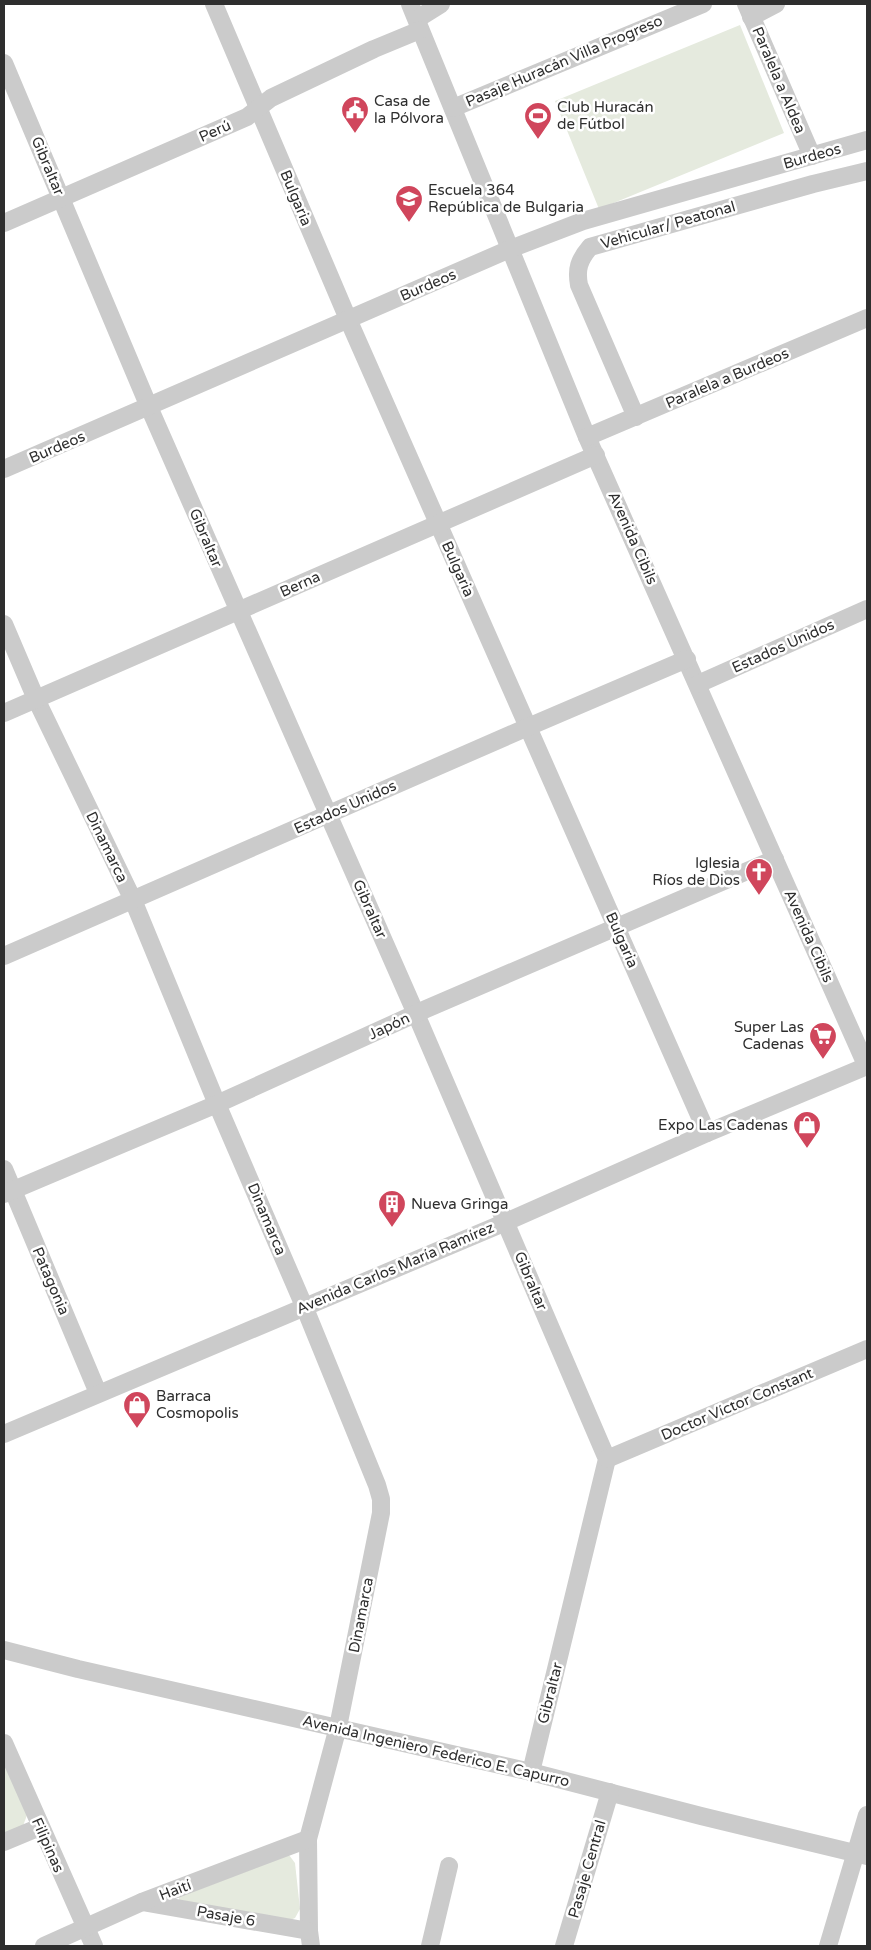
<svg xmlns="http://www.w3.org/2000/svg" width="871" height="1950" viewBox="0 0 871 1950" font-family="'Varela Round',sans-serif">
  <rect width="100%" height="100%" fill="#fff"/>
  <g fill="#e5eade">
    <polygon points="740,25 784,133 599,209 555,101"/>
    <polygon points="4,1763 27,1815 23,1826 4,1836"/>
    <polygon points="289,1855 295,1863 300,1909 295,1918 288,1921 179,1900 179,1897"/>
  </g>
  <g fill="none" stroke-linecap="round" stroke-linejoin="round">
    <g stroke="#cbcbcb" stroke-width="18">
      <polyline points="214,4 348,319 707,1133"/>
      <polyline points="410,4 587,437 867,1067"/>
      <polyline points="746,4 812,156"/>
      <polyline points="751,17 776,4"/>
      <polyline points="417,19 441,4"/>
      <polyline points="4,63 149,407 416,1014 607,1459 531,1772"/>
      <polyline points="453,108 703,4"/>
      <polyline points="4,223 247,117 271,98 374,49 420,30"/>
      <path d="M 636,417 L 579,285 C 576,269 579,260 590,247 L 813,184 L 867,171"/>
      <polyline points="587,437 867,318"/>
      <polyline points="4,469 510,249 583,221 867,140"/>
      <polyline points="4,624 36,699 133,900 217,1104 304,1306 377,1485 381,1499 381,1513 338,1727 308,1839 309,1931 311,1946"/>
      <polyline points="698,684 867,609"/>
      <polyline points="4,713 596,455"/>
      <polyline points="4,956 528,727 687,659"/>
      <polyline points="4,1169 98,1393"/>
      <polyline points="4,1194 217,1104 426,1009 775,859"/>
      <polyline points="4,1434 506,1222 707,1133 867,1066"/>
      <polyline points="607,1459 867,1349"/>
      <polyline points="4,1650 78,1669 531,1772 701,1816 867,1856"/>
      <polyline points="4,1743 94,1946"/>
      <polyline points="4,1842 40,1827"/>
      <polyline points="142,1902 309,1931"/>
      <polyline points="44,1946 142,1902 308,1839"/>
      <polyline points="430,1946 449,1866"/>
      <polyline points="564,1946 610,1792"/>
      <polyline points="828,1946 867,1815"/>
    </g>
  </g>
  <defs>
    <symbol id="civic-pin" viewBox="-11 -11 22 30"><path d="M0 17L-7.5 6A9.5 9.5 0 1 1 7.5 6Z" fill="#d0465c" stroke="#fff"/><path d="M-.6-6.5H3V-4.5H.6V-3L4-1V1h2V6H-6V1h2V-1L-.6-3ZM-1.2 2.5V6h2.4V2.5Z" fill="#fff"/></symbol>
    <symbol id="stadium-pin" viewBox="-11 -11 22 30"><path d="M0 17L-7.5 6A9.5 9.5 0 1 1 7.5 6Z" fill="#d0465c" stroke="#fff"/><path d="M0-5a6.5 5 0 1 0 0 10a6.5 5 0 1 0 0-10ZM-3.5-1.8h7v3.6h-7Z" fill="#fff"/></symbol>
    <symbol id="school-pin" viewBox="-11 -11 22 30"><path d="M0 17L-7.5 6A9.5 9.5 0 1 1 7.5 6Z" fill="#d0465c" stroke="#fff"/><path d="M0-5L7-2L0 1L-7-2ZM-4 1L0 2.5L4 1V4Q0 6-4 4Z" fill="#fff"/></symbol>
    <symbol id="church-pin" viewBox="-11 -11 22 30"><path d="M0 17L-7.5 6A9.5 9.5 0 1 1 7.5 6Z" fill="#d0465c" stroke="#fff"/><path d="M-1.2-6h2.4v3.5h3.3v2.4h-3.3V6h-2.4V-.1h-3.3v-2.4h3.3Z" fill="#fff"/></symbol>
    <symbol id="supermarket-pin" viewBox="-11 -11 22 30"><path d="M0 17L-7.5 6A9.5 9.5 0 1 1 7.5 6Z" fill="#d0465c" stroke="#fff"/><path d="M-6-5.5h2.5l.6 2H6L4.5 2H-2.5L-4.4-4H-6ZM-1.5 3.2a1.3 1.3 0 1 0 .1 0ZM3 3.2a1.3 1.3 0 1 0 .1 0Z" fill="#fff"/></symbol>
    <symbol id="shop-pin" viewBox="-11 -11 22 30"><path d="M0 17L-7.5 6A9.5 9.5 0 1 1 7.5 6Z" fill="#d0465c" stroke="#fff"/><path d="M-5-2.5h2.3a2.7 3.5 0 0 1 5.4 0H5L5.5 6h-11ZM-1.5-2.5h3a1.5 2.3 0 0 0-3 0Z" fill="#fff"/></symbol>
    <symbol id="building-pin" viewBox="-11 -11 22 30"><path d="M0 17L-7.5 6A9.5 9.5 0 1 1 7.5 6Z" fill="#d0465c" stroke="#fff"/><path d="M-4-6H4V6H1V3H-1V6H-4ZM-2.5-4.3h1.7v1.8h-1.7ZM.8-4.3h1.7v1.8H.8ZM-2.5-1h1.7V.8h-1.7ZM.8-1h1.7V.8H.8Z" fill="#fff"/></symbol>
  </defs>
  <g fill-rule="evenodd">
    <use href="#civic-pin" x="339" y="94" width="32" height="43"/>
    <use href="#stadium-pin" x="522" y="100" width="32" height="43"/>
    <use href="#school-pin" x="393" y="183" width="32" height="43"/>
    <use href="#church-pin" x="743" y="856" width="32" height="43"/>
    <use href="#supermarket-pin" x="807" y="1020" width="32" height="43"/>
    <use href="#shop-pin" x="791" y="1109" width="32" height="43"/>
    <use href="#building-pin" x="376" y="1188" width="32" height="43"/>
    <use href="#shop-pin" x="121" y="1389" width="32" height="43"/>
  </g>
  <g text-anchor="middle" dominant-baseline="central" stroke-width="5" stroke-linejoin="round" paint-order="stroke">
    <g font-size="15" fill="#2e2e2e" stroke="#fff">
      <text transform="translate(564 61) rotate(-23)">Pasaje Huracán Villa Progreso</text>
      <text transform="translate(779 80) rotate(67)">Paralela a Aldea</text>
      <text transform="translate(215 131) rotate(-24)">Perú</text>
      <text transform="translate(812 156) rotate(-16)">Burdeos</text>
      <text transform="translate(48 166) rotate(67)">Gibraltar</text>
      <text transform="translate(296 198) rotate(67)">Bulgaria</text>
      <text transform="translate(668 225) rotate(-16)">Vehicular/ Peatonal</text>
      <text transform="translate(428 285) rotate(-23)">Burdeos</text>
      <text transform="translate(727 378) rotate(-23)">Paralela a Burdeos</text>
      <text transform="translate(57 447) rotate(-23)">Burdeos</text>
      <text transform="translate(206 538) rotate(67)">Gibraltar</text>
      <text transform="translate(633 538) rotate(66)">Avenida Cibils</text>
      <text transform="translate(458 569) rotate(66)">Bulgaria</text>
      <text transform="translate(300 584) rotate(-24)">Berna</text>
      <text transform="translate(783 646) rotate(-24)">Estados Unidos</text>
      <text transform="translate(345 807) rotate(-24)">Estados Unidos</text>
      <text transform="translate(107 847) rotate(64)">Dinamarca</text>
      <text transform="translate(370 909) rotate(66)">Gibraltar</text>
      <text transform="translate(809 936) rotate(66)">Avenida Cibils</text>
      <text transform="translate(622 940) rotate(66)">Bulgaria</text>
      <text transform="translate(389 1026) rotate(-25)">Japón</text>
      <text transform="translate(267 1219) rotate(67)">Dinamarca</text>
      <text transform="translate(395 1268) rotate(-23)">Avenida Carlos María Ramírez</text>
      <text transform="translate(51 1281) rotate(67)">Patagonia</text>
      <text transform="translate(531 1281) rotate(67)">Gibraltar</text>
      <text transform="translate(737 1404) rotate(-23)">Doctor Víctor Constant</text>
      <text transform="translate(361 1615) rotate(-79)">Dinamarca</text>
      <text transform="translate(550 1693) rotate(-76)">Gibraltar</text>
      <text transform="translate(436 1751) rotate(13)">Avenida Ingeniero Federico E. Capurro</text>
      <text transform="translate(48 1845) rotate(66)">Filipinas</text>
      <text transform="translate(587 1869) rotate(-74)">Pasaje Central</text>
      <text transform="translate(175 1890) rotate(-21)">Haití</text>
      <text transform="translate(226 1916) rotate(10)">Pasaje 6</text>
    </g>
    <g font-size="15" fill="#2e2e2e" stroke="#fff" text-anchor="start">
      <text x="374" y="101">Casa de<tspan x="374" dy="17">la Pólvora</tspan></text>
      <text x="557" y="107">Club Huracán<tspan x="557" dy="17">de Fútbol</tspan></text>
      <text x="428" y="190">Escuela 364<tspan x="428" dy="17">República de Bulgaria</tspan></text>
      <text x="740" y="863" text-anchor="end">Iglesia<tspan x="740" dy="17">Ríos de Dios</tspan></text>
      <text x="804" y="1027" text-anchor="end">Super Las<tspan x="804" dy="17">Cadenas</tspan></text>
      <text x="788" y="1125" text-anchor="end">Expo Las Cadenas</text>
      <text x="411" y="1204">Nueva Gringa</text>
      <text x="156" y="1396">Barraca<tspan x="156" dy="17">Cosmopolis</tspan></text>
    </g>
  </g>
  <rect width="871" height="1950" fill="none" stroke="#2e2e2e" stroke-width="10"/>
</svg>
